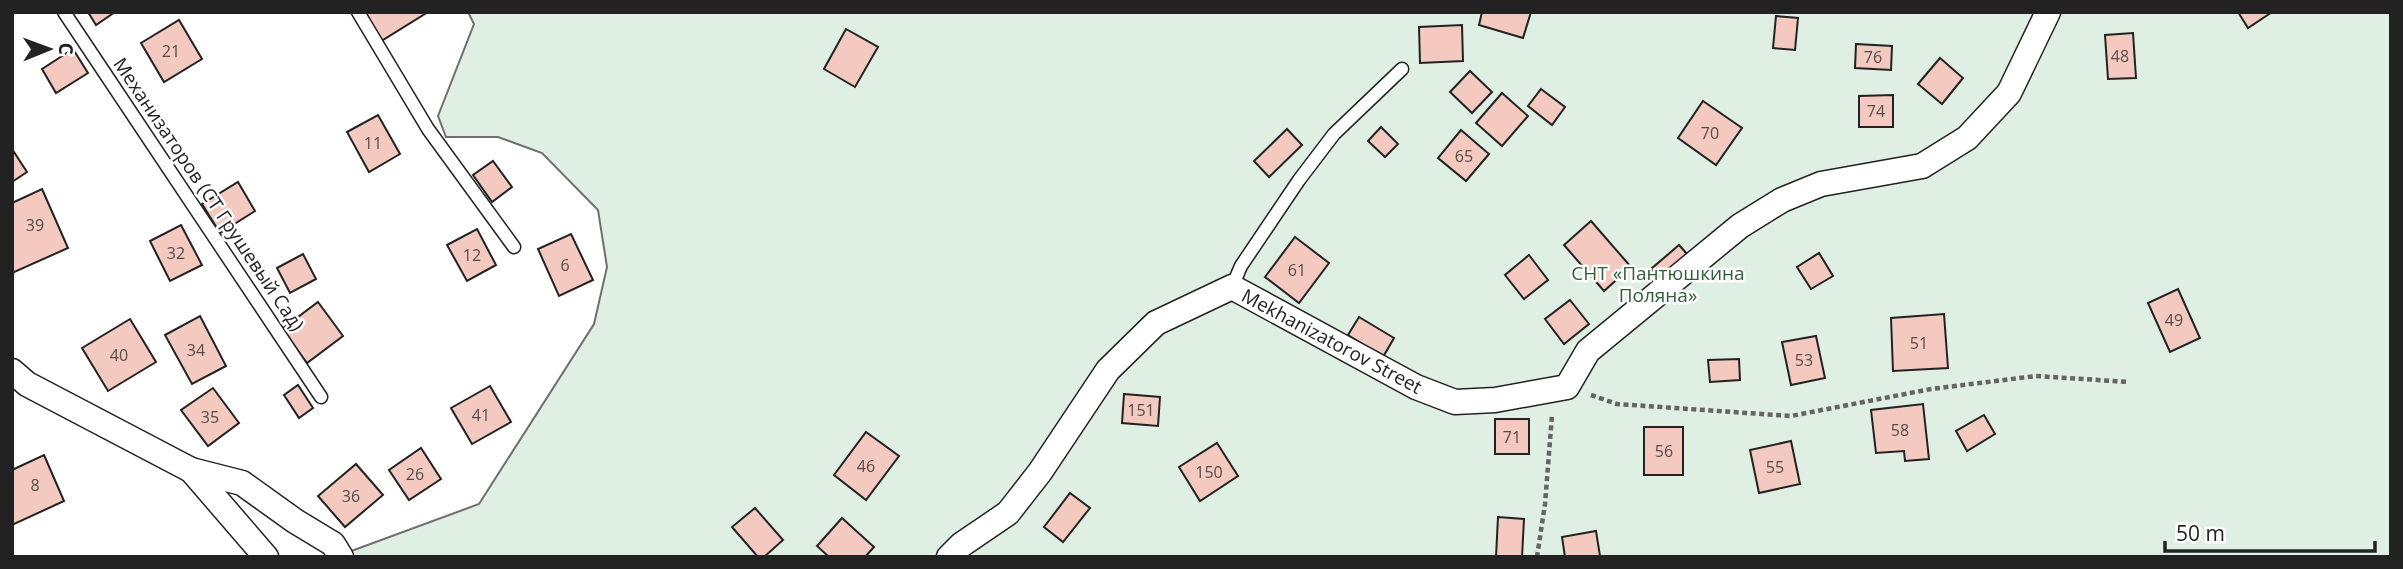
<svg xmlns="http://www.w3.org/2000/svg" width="2403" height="569" viewBox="0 0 2403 569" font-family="'Open Sans',sans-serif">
  <rect width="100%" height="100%" fill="#fff"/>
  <polygon fill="#e0efe3" stroke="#6f6f6f" stroke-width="2" points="468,12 2391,12 2391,557 335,557 479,504 594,324 607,267 598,210 542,153 498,137 446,137 438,116 474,24"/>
  <g fill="#f3c9c0" stroke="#222" stroke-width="2">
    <polygon points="88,12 115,12 96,25"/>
    <polygon points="359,12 428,12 378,43"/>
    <polygon points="1482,12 1531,12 1523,38 1479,25"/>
    <polygon points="2238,12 2272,12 2248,28"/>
    <polygon points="1776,16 1798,18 1795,50 1773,48"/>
    <polygon points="179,20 202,59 164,82 141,43"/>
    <polygon points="1462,25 1463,61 1420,63 1419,27"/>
    <polygon points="846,29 878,47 855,87 824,69"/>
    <polygon points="2133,33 2136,78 2108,79 2105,35"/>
    <polygon points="1856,44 1892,46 1891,70 1855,68"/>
    <polygon points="73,49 88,73 56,93 42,69"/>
    <polygon points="1940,58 1963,78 1942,104 1918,84"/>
    <polygon points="1470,71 1492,92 1472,113 1450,92"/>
    <polygon points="1541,89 1565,107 1552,125 1528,106"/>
    <polygon points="1502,93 1528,116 1502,146 1476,123"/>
    <polygon points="1893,95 1893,127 1859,127 1859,96"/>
    <polygon points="1703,101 1742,128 1716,165 1678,138"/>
    <polygon points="378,115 400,154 369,172 347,132"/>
    <polygon points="1381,127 1398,144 1385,157 1368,141"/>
    <polygon points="1287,129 1302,145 1269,177 1254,161"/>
    <polygon points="1461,130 1489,154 1466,181 1438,158"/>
    <polygon points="12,149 27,172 12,182"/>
    <polygon points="493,161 512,187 492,202 473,175"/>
    <polygon points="238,182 255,211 220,233 202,204"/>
    <polygon points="42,189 68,248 12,273 12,203"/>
    <polygon points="1591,221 1631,267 1604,291 1564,245"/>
    <polygon points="181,225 202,265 170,281 150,241"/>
    <polygon points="477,229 496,265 467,281 447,245"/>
    <polygon points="571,234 593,280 559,296 538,249"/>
    <polygon points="1295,237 1329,263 1299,303 1265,277"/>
    <polygon points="1679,245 1688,255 1659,279 1651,269"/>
    <polygon points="1819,253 1833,276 1811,289 1797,267"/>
    <polygon points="303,254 316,279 290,293 277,268"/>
    <polygon points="1529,255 1548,280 1524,299 1505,275"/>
    <polygon points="2178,289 2200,338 2170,352 2148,303"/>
    <polygon points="1570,300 1589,324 1564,344 1545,319"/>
    <polygon points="318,302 343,336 307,363 282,329"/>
    <polygon points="1944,314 1948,368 1893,371 1891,318"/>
    <polygon points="200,316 226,366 192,384 165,335"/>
    <polygon points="1359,317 1394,338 1383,357 1348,335"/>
    <polygon points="130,319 156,362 108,391 82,348"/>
    <polygon points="1816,336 1825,378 1791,385 1782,342"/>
    <polygon points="1739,359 1740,380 1710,382 1708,360"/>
    <polygon points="298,385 313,408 299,418 284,395"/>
    <polygon points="490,386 511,422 472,444 451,408"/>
    <polygon points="213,388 239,423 208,446 181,410"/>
    <polygon points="1124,394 1160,397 1158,426 1122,423"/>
    <polygon points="1923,404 1929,459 1905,461 1904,451 1876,453 1871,410"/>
    <polygon points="1984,415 1995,434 1967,451 1956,431"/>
    <rect x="1495" y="419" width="34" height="35"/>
    <rect x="1644" y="427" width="39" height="48"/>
    <polygon points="866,432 899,456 866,500 834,475"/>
    <polygon points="1791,441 1800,484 1759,493 1750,450"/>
    <polygon points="1217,443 1238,476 1200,501 1179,467"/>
    <polygon points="421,448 441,479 409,500 389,470"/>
    <polygon points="44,455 64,501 12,525 12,470"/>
    <polygon points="356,464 383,495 345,527 318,496"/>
    <polygon points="1070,493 1090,508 1063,542 1044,527"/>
    <polygon points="755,508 783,540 764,557 758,557 732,527"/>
    <polygon points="1498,517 1524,519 1522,557 1496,557"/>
    <polygon points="842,518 874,547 865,557 829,557 817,546"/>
    <polygon points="1596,531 1600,556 1565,557 1562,537"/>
  </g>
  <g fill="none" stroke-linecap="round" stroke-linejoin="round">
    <defs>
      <g id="service">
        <polyline points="64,12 321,397"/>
        <polyline points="358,12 428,129 514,247"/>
        <polyline points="1232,287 1241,266 1299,180 1334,134 1402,69"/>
      </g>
      <g id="minor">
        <polyline points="12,371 27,384 191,470 242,483 295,521 333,544 341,557"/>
        <polyline points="191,470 266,557"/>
        <polyline points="949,557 961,545 1008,513 1040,472 1108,370 1156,323 1232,287 1416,387 1455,402 1495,400 1567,387 1588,351 1740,226 1782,200 1821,184 1922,166 1967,138 2009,93 2048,12"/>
      </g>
    </defs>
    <use href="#service" stroke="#222" stroke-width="15"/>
    <use href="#minor" stroke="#222" stroke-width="27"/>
    <g stroke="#646464" stroke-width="4.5" stroke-dasharray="5 3.5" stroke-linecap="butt">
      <polyline points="1591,395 1617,404 1791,416 1931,389 2036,376 2129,382"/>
      <polyline points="1537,557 1545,504 1552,415"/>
    </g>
    <use href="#service" stroke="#fff" stroke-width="12"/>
    <use href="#minor" stroke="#fff" stroke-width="24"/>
  </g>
  <g text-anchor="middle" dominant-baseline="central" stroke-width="5" stroke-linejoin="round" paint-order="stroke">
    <g font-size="16" fill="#564c4a">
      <text x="171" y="51">21</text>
      <text x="2120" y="56">48</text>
      <text x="1873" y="57">76</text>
      <text x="1876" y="111">74</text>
      <text x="1710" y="133">70</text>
      <text x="373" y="143">11</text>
      <text x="1464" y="156">65</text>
      <text x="35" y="225">39</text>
      <text x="176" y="253">32</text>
      <text x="472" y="255">12</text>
      <text x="565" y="265">6</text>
      <text x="1297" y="270">61</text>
      <text x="2174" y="320">49</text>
      <text x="1919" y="343">51</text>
      <text x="196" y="350">34</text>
      <text x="119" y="355">40</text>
      <text x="1804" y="360">53</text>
      <text x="1141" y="410">151</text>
      <text x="481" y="415">41</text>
      <text x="210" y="417">35</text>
      <text x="1900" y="430">58</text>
      <text x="1512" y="437">71</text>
      <text x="1664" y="451">56</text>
      <text x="866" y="466">46</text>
      <text x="1775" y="467">55</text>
      <text x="1209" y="472">150</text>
      <text x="415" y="474">26</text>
      <text x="35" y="485">8</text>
      <text x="351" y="496">36</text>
    </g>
    <g font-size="19" fill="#222" stroke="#fff">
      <text transform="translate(209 194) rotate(56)">Механизаторов (СТ Грушевый Сад)</text>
      <text transform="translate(1332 341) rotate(28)">Mekhanizatorov Street</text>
    </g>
    <g font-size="19" fill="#2f5e38" stroke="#fff">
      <text x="1658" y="273">СНТ «Пантюшкина<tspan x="1658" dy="22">Поляна»</tspan></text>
    </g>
  </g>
  <rect width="2403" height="569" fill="none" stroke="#222222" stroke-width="28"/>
  <g transform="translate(49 49) rotate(89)" stroke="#ffffff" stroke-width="5" paint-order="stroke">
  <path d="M0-5L12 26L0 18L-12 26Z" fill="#222222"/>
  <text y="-10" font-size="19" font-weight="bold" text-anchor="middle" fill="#222222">С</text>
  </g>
  <path d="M2165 541v10h210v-10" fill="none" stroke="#222222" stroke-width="3.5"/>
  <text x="2176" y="541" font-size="21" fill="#222222" stroke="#ffffff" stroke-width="5" paint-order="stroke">50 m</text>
</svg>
